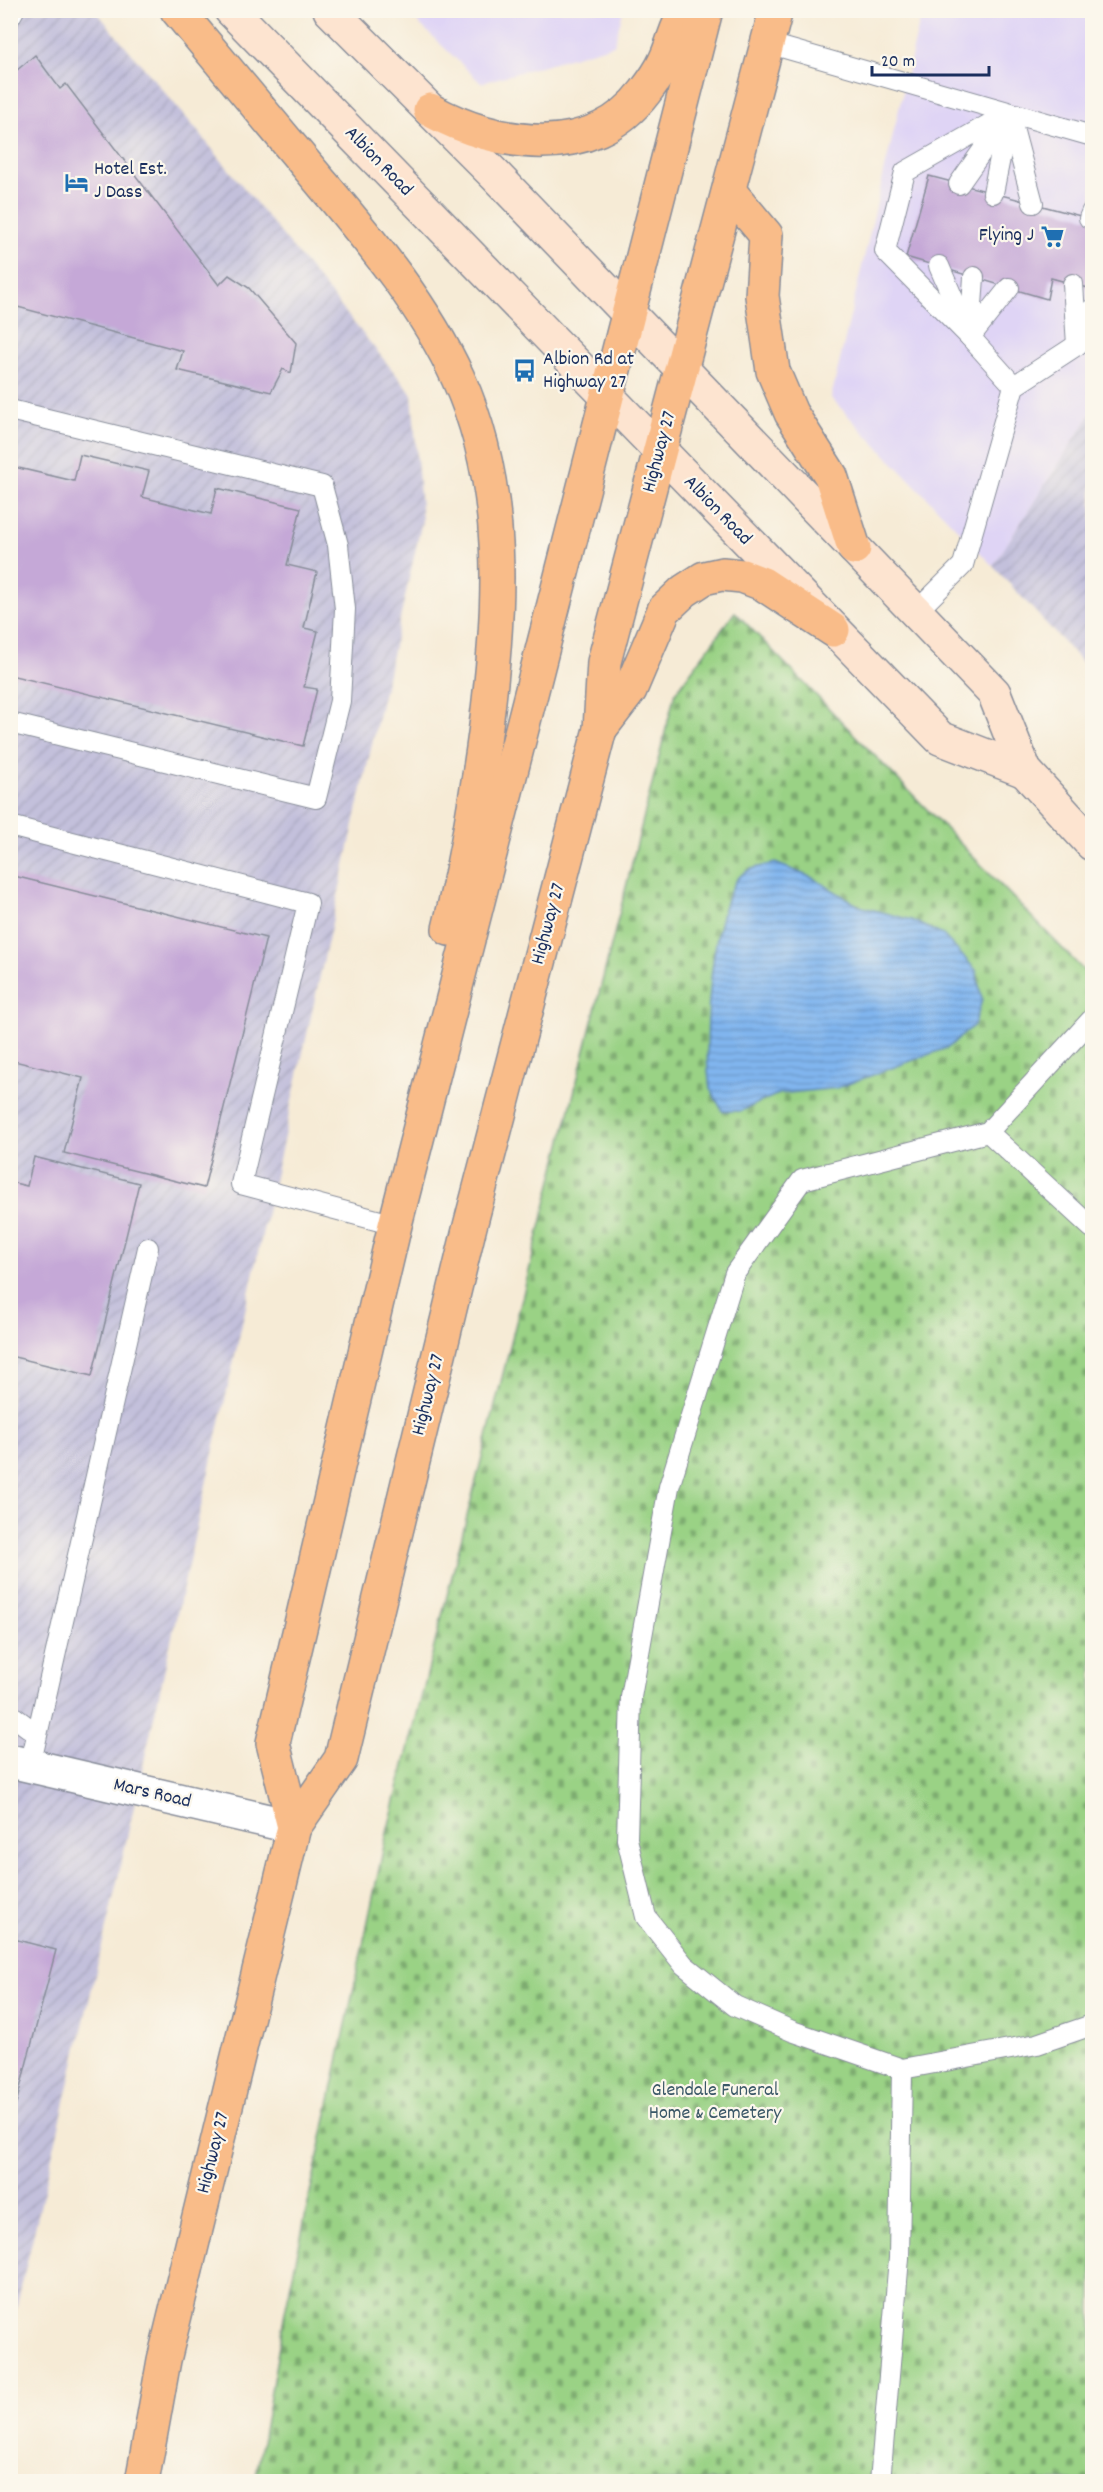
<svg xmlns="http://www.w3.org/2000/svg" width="1103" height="2492" viewBox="0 0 1103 2492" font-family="Dekko,sans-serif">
  <defs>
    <pattern id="industrial-furrows" width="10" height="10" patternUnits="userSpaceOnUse" patternTransform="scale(1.5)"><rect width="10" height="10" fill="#c3c0db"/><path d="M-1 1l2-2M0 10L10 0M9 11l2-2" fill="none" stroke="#a7a5be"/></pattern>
    <pattern id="cemetery-stones" width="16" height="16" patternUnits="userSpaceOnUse" patternTransform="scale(1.5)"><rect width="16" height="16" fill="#9ad285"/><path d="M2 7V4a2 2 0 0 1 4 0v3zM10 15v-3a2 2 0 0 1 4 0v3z" fill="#7dab70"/></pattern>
    <pattern id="water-rules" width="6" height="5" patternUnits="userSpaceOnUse" patternTransform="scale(1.5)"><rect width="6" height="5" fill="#81b6ef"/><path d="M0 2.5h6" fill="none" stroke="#6994c5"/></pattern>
  </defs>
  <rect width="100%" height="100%" fill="#fbf7ec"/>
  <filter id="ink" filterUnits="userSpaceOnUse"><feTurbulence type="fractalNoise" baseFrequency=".0167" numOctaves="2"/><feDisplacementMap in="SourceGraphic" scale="12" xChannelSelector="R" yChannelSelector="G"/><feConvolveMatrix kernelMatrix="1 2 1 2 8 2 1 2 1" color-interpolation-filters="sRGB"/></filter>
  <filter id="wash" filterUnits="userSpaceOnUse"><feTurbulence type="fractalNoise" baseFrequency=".008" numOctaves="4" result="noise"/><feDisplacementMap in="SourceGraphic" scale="24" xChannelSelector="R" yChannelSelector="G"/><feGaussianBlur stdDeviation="1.35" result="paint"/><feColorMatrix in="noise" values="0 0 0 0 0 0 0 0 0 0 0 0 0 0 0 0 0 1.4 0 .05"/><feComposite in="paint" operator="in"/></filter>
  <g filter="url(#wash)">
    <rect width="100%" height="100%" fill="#f6ebd6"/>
    <g fill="#dfd4f5">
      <polygon points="406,11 623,11 614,45 481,83"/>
      <polygon points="922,11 1092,11 1092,412 993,566 831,398"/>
    </g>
    <g fill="url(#industrial-furrows)">
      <polygon points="95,10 195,128 412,394 422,521 117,1882 11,2330 10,11"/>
      <polygon points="1092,412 1092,673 993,566"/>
    </g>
    <polygon fill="url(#cemetery-stones)" stroke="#5a8072" stroke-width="1.5" points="735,612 1092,979 1092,2481 255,2482 285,2312 385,1841 675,693"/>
    <path fill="url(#water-rules)" stroke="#4e72a6" stroke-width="1.5" d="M 775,863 L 813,878 L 859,906 L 911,920 L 943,935 L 976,970 L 982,1000 L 974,1025 L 949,1047 L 837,1088 L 778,1094 L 741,1111 L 722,1111 C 719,1103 712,1094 710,1086 C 702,1048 711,894 744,873 C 752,867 766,866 775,863 Z"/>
    <g id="blocks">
      <g fill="#c5a8d7">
        <polygon points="35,55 60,89 66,84 219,285 229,275 249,288 296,343 291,373 283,369 271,392 177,370 183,351 10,305 10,76"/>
        <polygon points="929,176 1092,219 1092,289 1051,278 1047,299 906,257"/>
        <polygon points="80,455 149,471 142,497 211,514 217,488 301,508 287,565 317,572 304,628 318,631 304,687 317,689 303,746 10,675 10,466 74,481"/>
        <polygon points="10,875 266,938 204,1188 64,1153 83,1078 10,1060"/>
        <polygon points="34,1157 139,1183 92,1376 10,1356 10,1182 27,1186"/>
        <polygon points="10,1938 56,1950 11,2123 10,2123"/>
      </g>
    </g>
  </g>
  <g filter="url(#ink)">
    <use href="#blocks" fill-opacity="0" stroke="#888d9a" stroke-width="1.5"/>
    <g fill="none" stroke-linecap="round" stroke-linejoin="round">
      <defs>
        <g id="service">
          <polyline points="10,17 14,10"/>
          <polyline points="767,43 1092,136"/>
          <polyline points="959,184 1004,120"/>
          <polyline points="993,193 1009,113 1033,203"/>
          <polyline points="1089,218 1092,211"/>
          <polyline points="939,266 965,326"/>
          <polyline points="1073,284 1077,345"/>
          <polyline points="1009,288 970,337 1014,386"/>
          <polyline points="970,334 974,277"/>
          <polyline points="970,337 885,251 905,172 1009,113"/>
          <polyline points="1080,340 1092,309"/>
          <polyline points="10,410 322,486 338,545 345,609 340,701 316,798 10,723"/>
          <polyline points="916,612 963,565 1014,386 1077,345 1092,332"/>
          <polyline points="10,826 308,903 241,1184 395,1225"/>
          <polyline points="1092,1019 988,1132 802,1180 735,1273 669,1487 631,1697 627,1839 646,1917 684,1965 735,2006 792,2031 902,2069 1037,2044 1092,2025"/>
          <polyline points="988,1132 1092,1228"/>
          <polyline points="10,1714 37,1734"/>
          <polyline points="30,1766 148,1248"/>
          <polyline points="880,2482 899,2258 902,2069"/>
        </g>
        <polyline id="minor" points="10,1761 294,1827"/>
        <g id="secondary">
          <polyline points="231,10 940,738 1025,771"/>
          <polyline points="330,10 495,175 994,693 1025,771 1092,844"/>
        </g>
        <g id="primary">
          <path d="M 177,10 C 225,67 272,124 319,180 C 371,242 424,304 458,378 C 508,488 501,609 486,726 C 477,794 465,863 449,929"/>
          <path d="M 430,110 C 497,147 592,162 645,92 C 652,83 660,72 665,61 C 673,45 676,25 687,10"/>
          <polyline points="729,191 766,235 762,296 773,371 791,413 831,476 854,548"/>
          <polyline points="600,729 630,690 664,610 684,591 704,578 722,574 742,576 763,584 833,630"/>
          <polyline points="294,1827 273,1743 395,1225 706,10"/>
          <polyline points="142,2482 164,2360 294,1827 341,1759 470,1226 600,729 604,662 776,10"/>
        </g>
      </defs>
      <use href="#service" stroke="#888d9a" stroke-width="22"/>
      <use href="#minor" stroke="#888d9a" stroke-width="36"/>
      <use href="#secondary" stroke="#888d9a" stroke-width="36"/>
      <use href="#primary" stroke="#888d9a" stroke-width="36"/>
      <use href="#service" stroke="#fff" stroke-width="20"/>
      <use href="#minor" stroke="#fff" stroke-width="33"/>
      <use href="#secondary" stroke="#fde4d0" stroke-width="33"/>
      <use href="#primary" stroke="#f9bc89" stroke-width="33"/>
    </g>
  </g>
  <defs>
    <symbol id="hotel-bare" viewBox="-9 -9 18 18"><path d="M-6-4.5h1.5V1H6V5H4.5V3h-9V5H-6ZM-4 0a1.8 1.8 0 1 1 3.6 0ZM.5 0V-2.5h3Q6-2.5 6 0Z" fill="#1f6fb2" stroke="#fbf7ec" stroke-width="2.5" paint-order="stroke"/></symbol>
    <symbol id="supermarket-bare" viewBox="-9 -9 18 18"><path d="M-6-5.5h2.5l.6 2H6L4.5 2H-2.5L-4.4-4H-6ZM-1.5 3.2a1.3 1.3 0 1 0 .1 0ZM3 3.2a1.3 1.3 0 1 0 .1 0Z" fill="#1f6fb2" stroke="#fbf7ec" stroke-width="2.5" paint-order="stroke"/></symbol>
    <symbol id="bus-bare" viewBox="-9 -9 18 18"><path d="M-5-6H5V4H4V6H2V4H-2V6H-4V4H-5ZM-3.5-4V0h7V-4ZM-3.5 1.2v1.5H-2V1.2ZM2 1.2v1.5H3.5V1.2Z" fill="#1f6fb2" stroke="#fbf7ec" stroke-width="2.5" paint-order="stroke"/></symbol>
  </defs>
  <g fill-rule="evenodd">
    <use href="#hotel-bare" x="60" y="166" width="33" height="33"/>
    <use href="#supermarket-bare" x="1036" y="220" width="33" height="33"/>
    <use href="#bus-bare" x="508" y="354" width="33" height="33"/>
  </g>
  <g text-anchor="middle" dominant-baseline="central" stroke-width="4.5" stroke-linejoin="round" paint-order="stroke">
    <g font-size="20" fill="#1b2f5e" stroke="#fbf7ec">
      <text transform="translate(378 162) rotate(46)">Albion Road</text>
      <text transform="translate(660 452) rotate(-75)">Highway 27</text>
      <text transform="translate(717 511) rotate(46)">Albion Road</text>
      <text transform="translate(549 924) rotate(-75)">Highway 27</text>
      <text transform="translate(429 1395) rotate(-76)">Highway 27</text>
      <text transform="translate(152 1794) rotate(13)">Mars Road</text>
      <text transform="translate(214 2153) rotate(-76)">Highway 27</text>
    </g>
    <g font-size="20" fill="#1b2f5e" stroke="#fbf7ec" text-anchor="start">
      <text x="94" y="170">Hotel Est.<tspan x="94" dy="23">J Dass</tspan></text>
      <text x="1034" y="236" text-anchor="end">Flying J</text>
      <text x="543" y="360">Albion Rd at<tspan x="543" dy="23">Highway 27</tspan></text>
    </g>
    <g font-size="20" fill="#3b5868" stroke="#fbf7ec">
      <text x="715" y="2091">Glendale Funeral<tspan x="715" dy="23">Home &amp; Cemetery</tspan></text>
    </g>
  </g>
  <rect width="1103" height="2492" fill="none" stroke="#fbf7ec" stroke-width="36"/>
  <path d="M872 66v9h117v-9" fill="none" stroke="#1b2f5e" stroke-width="3"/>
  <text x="881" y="66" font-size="18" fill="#1b2f5e" stroke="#fbf7ec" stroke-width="4.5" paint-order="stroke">20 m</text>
</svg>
